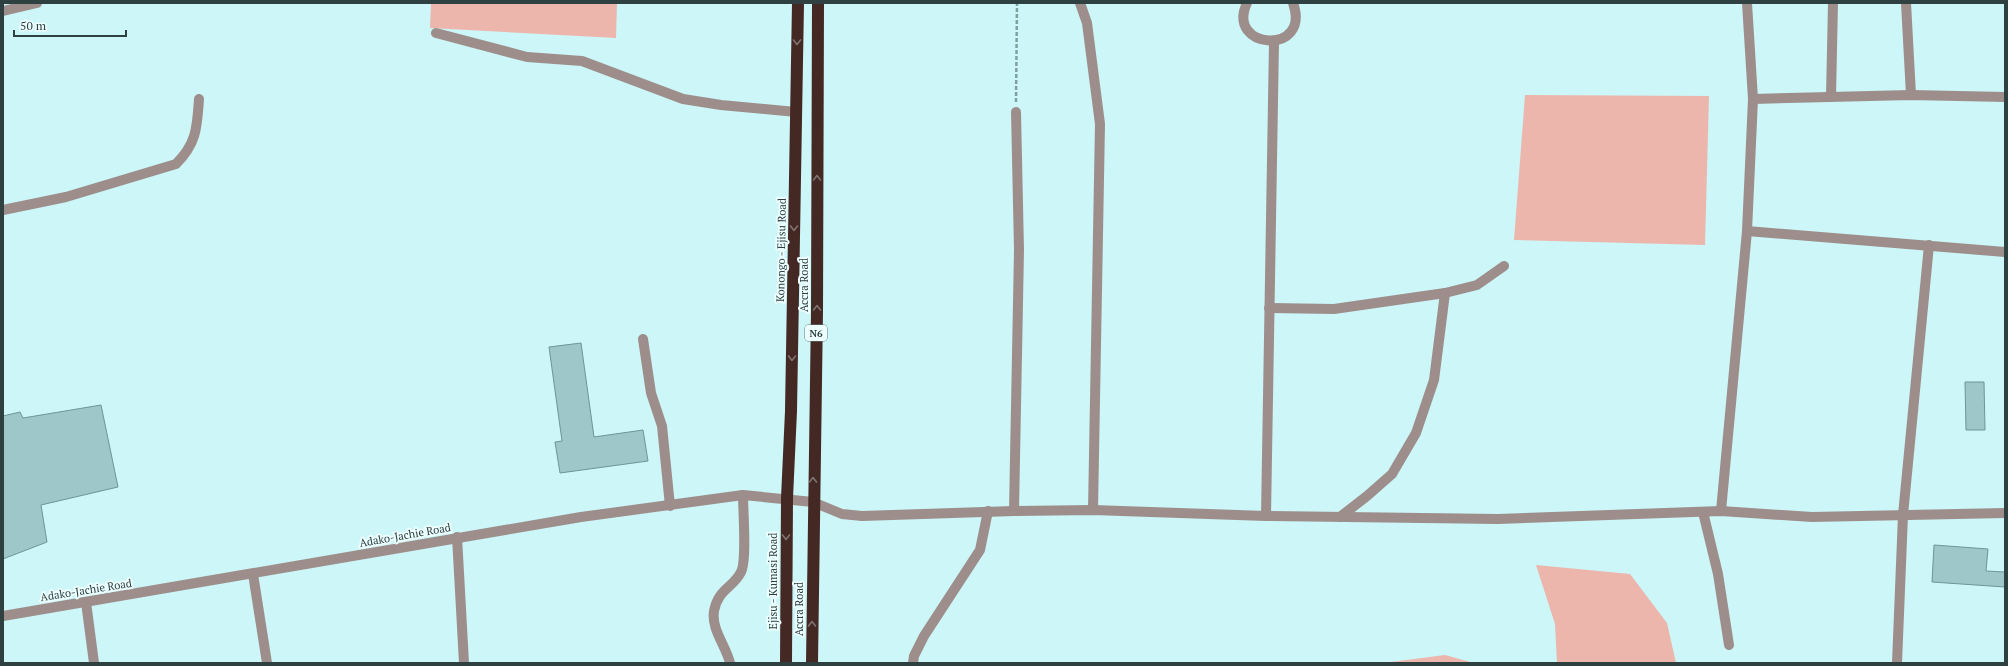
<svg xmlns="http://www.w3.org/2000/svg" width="2008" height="666" viewBox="0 0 2008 666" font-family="'PT Serif',serif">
  <rect width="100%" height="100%" fill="#ccf6f8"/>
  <g fill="#edb6ac">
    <polygon points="431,3 617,3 616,38 430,28"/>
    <polygon points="1525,95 1709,96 1705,245 1514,240"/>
    <polygon points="1536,565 1630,574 1667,623 1676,663 1557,663 1555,624"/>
    <polygon points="1445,655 1474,663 1383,663"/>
  </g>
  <g fill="#9ec7c9" stroke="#6e9597">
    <polygon points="581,343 594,437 643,430 648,461 560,473 555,442 562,441 549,347"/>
    <polygon points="1965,382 1984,382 1985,430 1966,430"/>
    <polygon points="101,405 118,487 41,505 47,542 3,559 3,416 20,412 23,418"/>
    <polygon points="1934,545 1988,549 1986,571 2005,572 2005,587 1932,582"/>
  </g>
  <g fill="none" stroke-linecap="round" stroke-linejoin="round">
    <polyline stroke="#819fa0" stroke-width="2.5" stroke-dasharray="4 2" stroke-linecap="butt" points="1016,102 1017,3"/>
    <g stroke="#9d8e8b" stroke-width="10">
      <polyline points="1080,3 1087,23 1100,124 1093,510"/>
      <path d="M 1247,3 C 1225,50 1312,56 1293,3"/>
      <polyline points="1906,3 1911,95"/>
      <polyline points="3,11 37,3"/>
      <polyline points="436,33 527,57 582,61 683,99 721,105 796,112"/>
      <polyline points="1831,97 1833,3"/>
      <polyline points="1753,99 1911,95 2005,97"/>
      <path d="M 3,210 L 66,197 L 176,164 C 197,143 197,127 199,99"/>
      <polyline points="1747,231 2005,252"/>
      <polyline points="1269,308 1334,309 1445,293 1477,285 1504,266"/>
      <polyline points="643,339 651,393 662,426 670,506"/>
      <polyline points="1014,511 1019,250 1016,112"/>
      <polyline points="1721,511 1747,231 1753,99 1747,3"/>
      <polyline points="1703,512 1718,574 1729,645"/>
      <polyline points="1266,516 1274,42"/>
      <polyline points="1340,517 1367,496 1392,474 1416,433 1434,380 1445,293"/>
      <polyline points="457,537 464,663"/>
      <polyline points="253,574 267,663"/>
      <polyline points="86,602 94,663"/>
      <polyline points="3,616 581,517 743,495 813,502 842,514 862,516 1014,511 1093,510 1266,516 1498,519 1721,511 1812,517 2005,513"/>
      <path d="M 730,663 C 726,646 711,629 714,611 C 718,589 733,588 741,572 C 747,561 743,511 743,495"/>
      <polyline points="913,663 914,656 924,636 980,550 988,511"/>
      <polyline points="1897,663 1903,515 1929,245"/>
    </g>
    <g stroke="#442823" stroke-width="12">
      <polyline points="786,663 787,498 791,411 798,3"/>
      <polyline points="812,663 817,311 818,3"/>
    </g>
  </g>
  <defs><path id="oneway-chevron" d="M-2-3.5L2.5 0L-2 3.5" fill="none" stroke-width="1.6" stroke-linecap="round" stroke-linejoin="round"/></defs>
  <g stroke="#7f7370">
    <use href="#oneway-chevron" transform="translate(797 42) rotate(90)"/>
    <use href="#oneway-chevron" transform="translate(817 178) rotate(-90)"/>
    <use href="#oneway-chevron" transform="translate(794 228) rotate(91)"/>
    <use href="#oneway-chevron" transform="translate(817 308) rotate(-90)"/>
    <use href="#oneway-chevron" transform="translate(792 358) rotate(91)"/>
    <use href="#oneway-chevron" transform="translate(813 480) rotate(-89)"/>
    <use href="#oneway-chevron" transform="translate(786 537) rotate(90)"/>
    <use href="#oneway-chevron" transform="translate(812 624) rotate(-90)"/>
  </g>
  <g text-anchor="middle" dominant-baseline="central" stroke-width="4" stroke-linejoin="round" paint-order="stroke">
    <rect fill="#edfefe" stroke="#68797a" stroke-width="1" x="805" y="325" width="22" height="16" rx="3"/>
    <g font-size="10" font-weight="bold" fill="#2f4041">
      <text x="816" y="333">N6</text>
    </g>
    <g font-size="11" fill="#2f4041" stroke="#edfefe">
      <text transform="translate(781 250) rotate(-89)">Konongo - Ejisu Road</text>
      <text transform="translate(804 285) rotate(-90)">Accra Road</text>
      <text transform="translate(405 535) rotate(-10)">Adako-Jachie Road</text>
      <text transform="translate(773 581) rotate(-90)">Ejisu - Kumasi Road</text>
      <text transform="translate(86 590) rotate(-9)">Adako-Jachie Road</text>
      <text transform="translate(799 609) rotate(-90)">Accra Road</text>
    </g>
  </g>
  <rect width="2008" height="666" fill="none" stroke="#2f4041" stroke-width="8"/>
  <path d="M14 30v6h112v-6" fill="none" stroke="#2f4041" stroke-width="2"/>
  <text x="20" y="30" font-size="12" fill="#2f4041" stroke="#edfefe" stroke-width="3" paint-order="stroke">50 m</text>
</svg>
